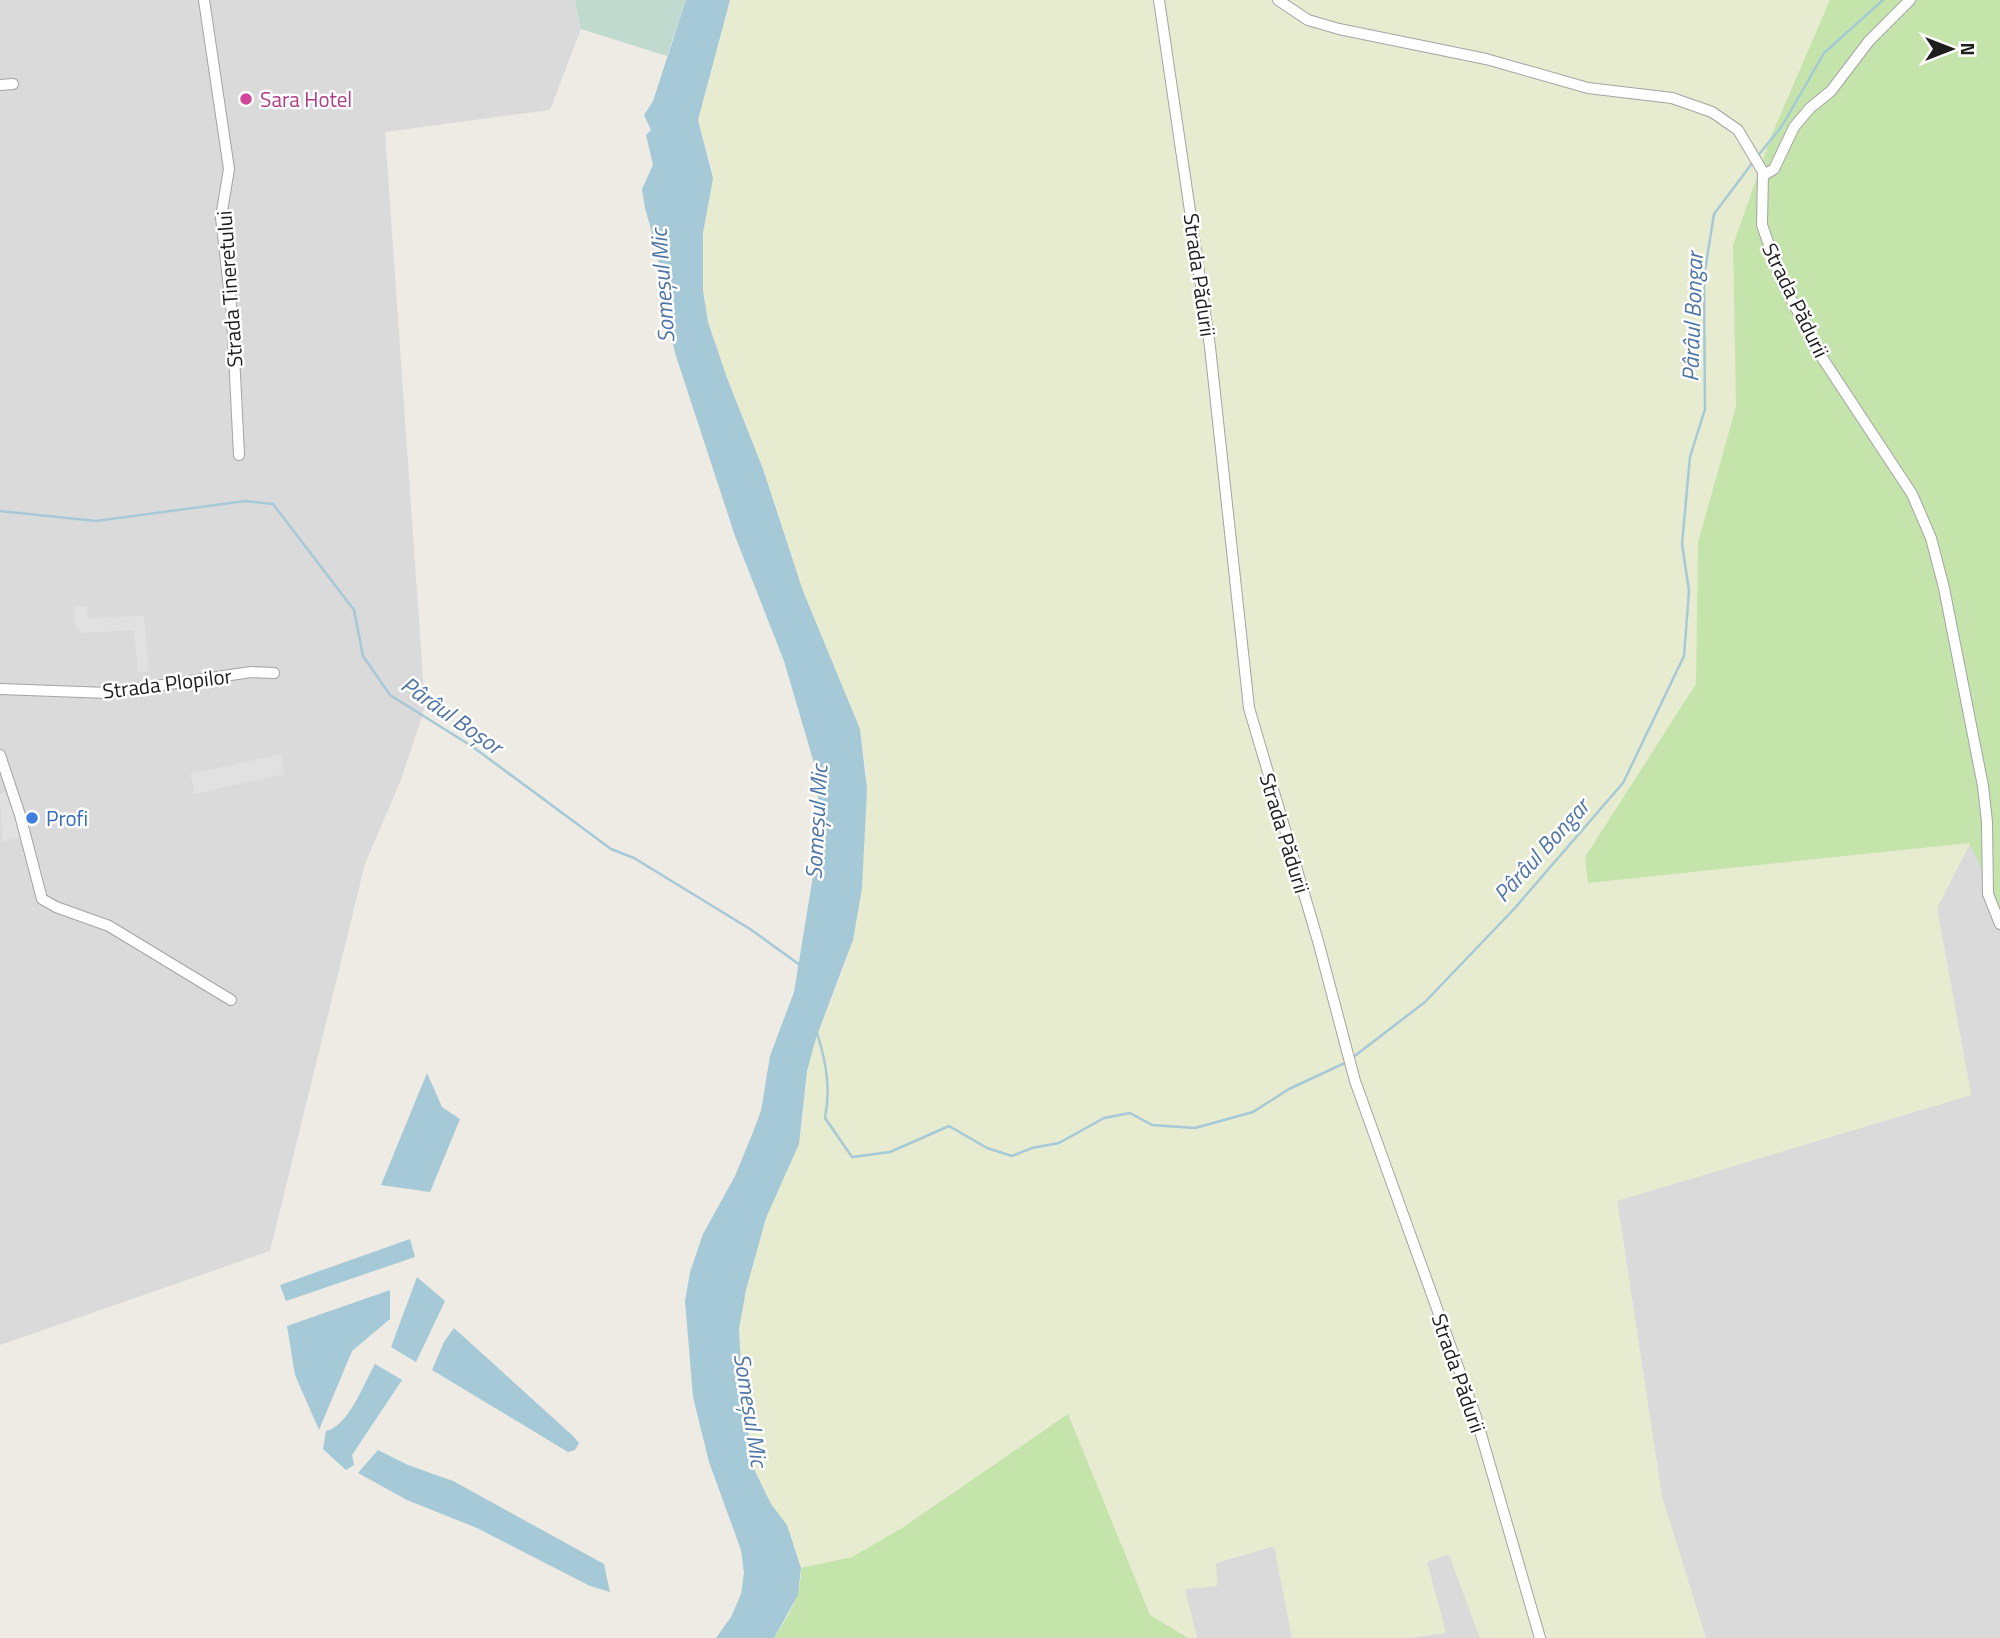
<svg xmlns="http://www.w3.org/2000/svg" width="2000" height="1638" viewBox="0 0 2000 1638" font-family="'Titillium Web',sans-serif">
  <rect width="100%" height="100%" fill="#edebe3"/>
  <g fill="#dbdada">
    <polygon points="0,0 575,0 581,29 550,110 385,132 425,707 400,782 365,864 270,1251 0,1345"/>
    <polygon points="1970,843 2000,907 2000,1638 1706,1638 1662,1497 1617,1200 1971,1095 1937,908"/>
    <polygon points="1275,1546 1292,1638 1197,1638 1185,1589 1217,1586 1216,1563"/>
    <polygon points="1449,1554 1480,1638 1407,1638 1446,1633 1427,1562"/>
  </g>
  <polygon fill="#e7ebcf" points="730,0 1830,0 1772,134 1733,245 1736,407 1698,542 1697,684 1585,856 1589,882 1970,843 1937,909 1971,1095 1617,1201 1662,1497 1706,1638 1480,1638 1449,1554 1427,1562 1446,1633 1406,1638 1292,1638 1274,1546 1216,1563 1217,1586 1185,1589 1197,1638 1188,1638 1150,1615 1068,1414 902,1528 852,1557 801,1568 787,1525 771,1504 755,1471 743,1401 739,1329 746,1290 766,1218 792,1160 802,1129 807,1071 816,1038 846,964 862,888 867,769 860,729 803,591 763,469 727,378 708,322 703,291 703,233 712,167 698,120"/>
  <g fill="#c4e4ac">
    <polygon points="1830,0 2000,0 2000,907 1969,843 1588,883 1585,857 1696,684 1698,542 1736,407 1733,245 1772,134"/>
    <path d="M 1068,1414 L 1150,1615 L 1188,1638 L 774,1638 C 788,1616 802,1595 801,1568 L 852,1557 L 902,1528 Z"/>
  </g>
  <polygon fill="#c1dad0" points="575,0 686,0 667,56 581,29"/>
  <g fill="#e1e1e1">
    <polygon points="75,606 87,606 88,618 144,616 149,671 138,672 134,630 83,633 75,626"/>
    <polygon points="281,754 284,774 195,794 190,774"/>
    <polygon points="7,791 22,836 2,842 0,794"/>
  </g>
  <g fill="#a6c9d8">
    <polygon points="686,0 730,0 698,120 713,178 703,233 703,291 708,322 727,378 763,469 803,591 860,729 867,789 862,888 853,940 816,1038 807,1071 799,1144 766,1218 746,1290 739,1329 743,1401 755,1471 771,1504 787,1525 801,1568 798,1595 774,1638 716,1638 731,1617 741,1594 744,1573 741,1550 709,1462 693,1397 685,1301 690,1272 703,1234 735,1176 753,1132 761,1111 770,1056 794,992 818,845 818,792 816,770 784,661 735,536 676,356 664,309 658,255 645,208 642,189 653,165 646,135 651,130 644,115 653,101"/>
    <polygon points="427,1073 442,1107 460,1119 430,1192 381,1185"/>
    <polygon points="410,1239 415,1257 286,1301 280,1285"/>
    <polygon points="417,1277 445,1301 416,1362 391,1347"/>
    <polygon points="390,1290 390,1319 352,1351 319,1430 295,1375 287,1326"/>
    <polygon points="454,1328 573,1436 579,1443 575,1450 568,1452 432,1370 444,1342"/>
    <path d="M 375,1364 L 402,1380 L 352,1455 L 354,1465 L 346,1470 L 323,1449 L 326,1431 C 349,1426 364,1383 375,1364 Z"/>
    <polygon points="378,1450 408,1465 453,1481 604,1564 610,1592 590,1586 477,1528 407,1500 358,1473"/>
  </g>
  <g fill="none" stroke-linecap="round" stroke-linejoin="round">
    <g stroke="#a6c9d8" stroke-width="2.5">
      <polyline points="1757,157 1782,126 1824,53 1883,0"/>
      <polyline points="0,511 96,521 245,501 273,504 354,610 363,656 390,695 473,747 611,849 634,858 750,929 800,965"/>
      <path d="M 817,1033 C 826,1062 831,1088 825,1118 L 852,1157 L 890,1152 L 949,1126 L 987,1148 L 1012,1156 L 1032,1148 L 1059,1143 L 1104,1118 L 1130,1113 L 1152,1125 L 1195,1128 L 1253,1112 L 1289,1089 L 1347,1062"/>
      <polyline points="1352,1058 1425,1002 1514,909 1623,783 1684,656 1689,591 1682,544 1690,457 1705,409 1704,277 1714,214 1753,162"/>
    </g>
    <defs>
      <g id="minor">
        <polyline points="204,0 229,169 221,217 232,315 239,455"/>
        <polyline points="1159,0 1210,347 1249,708 1318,941 1355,1081 1476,1417 1540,1638"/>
        <polyline points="1278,0 1308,20 1339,29 1486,59 1588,88 1672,98 1712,112 1738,130 1763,172 1762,225 1782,282 1823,359 1912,494 1931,538 1944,588 1983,786 1987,822 1988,894 2000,924"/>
        <polyline points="0,85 13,84"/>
        <polyline points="1764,175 1774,169 1794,127 1810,108 1831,91 1869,41 1910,0"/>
        <polyline points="0,689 108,693 251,672 274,673"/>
        <polyline points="0,755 20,815 42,899 56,907 109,926 231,1000"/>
      </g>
    </defs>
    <use href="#minor" stroke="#a4a4a4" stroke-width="12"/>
    <use href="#minor" stroke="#fff" stroke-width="10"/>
  </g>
  <circle fill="#d1479c" stroke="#fff" stroke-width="2.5" cx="246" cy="99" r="7"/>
  <circle fill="#3f7fe0" stroke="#fff" stroke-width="2.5" cx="32" cy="818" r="7"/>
  <g text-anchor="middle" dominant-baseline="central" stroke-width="5" stroke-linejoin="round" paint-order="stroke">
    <g font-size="21" fill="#b23c85" stroke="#fff" text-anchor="start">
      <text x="260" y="99">Sara Hotel</text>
    </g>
    <g font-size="21" fill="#1d1d1d" stroke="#fff">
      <text transform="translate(1200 275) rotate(82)">Strada Pădurii</text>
      <text transform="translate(229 289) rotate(-94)">Strada Tineretului</text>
      <text transform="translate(1796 300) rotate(64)">Strada Pădurii</text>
      <text transform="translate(167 683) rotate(-7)">Strada Plopilor</text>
      <text transform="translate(1285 833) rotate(73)">Strada Pădurii</text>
      <text transform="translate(1459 1373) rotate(71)">Strada Pădurii</text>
    </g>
    <g font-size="21" fill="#366cbe" stroke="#fff" text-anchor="start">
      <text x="46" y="818">Profi</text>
    </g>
    <g font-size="23" font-style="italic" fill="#5075a5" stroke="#fff">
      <text transform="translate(662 286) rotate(-94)">Someșul Mic</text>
      <text transform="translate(1692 317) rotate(-88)">Pârâul Bongar</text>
      <text transform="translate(452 715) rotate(35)">Pârâul Boșor</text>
      <text transform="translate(816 822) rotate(-87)">Someșul Mic</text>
      <text transform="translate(1541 850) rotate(-48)">Pârâul Bongar</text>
      <text transform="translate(751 1410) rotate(81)">Someșul Mic</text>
    </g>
  </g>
  <g transform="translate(1951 49) rotate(90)" stroke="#ffffff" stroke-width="5" paint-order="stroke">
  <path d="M0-5L12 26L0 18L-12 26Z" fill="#1d1d1d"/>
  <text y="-10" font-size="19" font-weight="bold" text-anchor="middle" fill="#1d1d1d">N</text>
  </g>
</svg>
